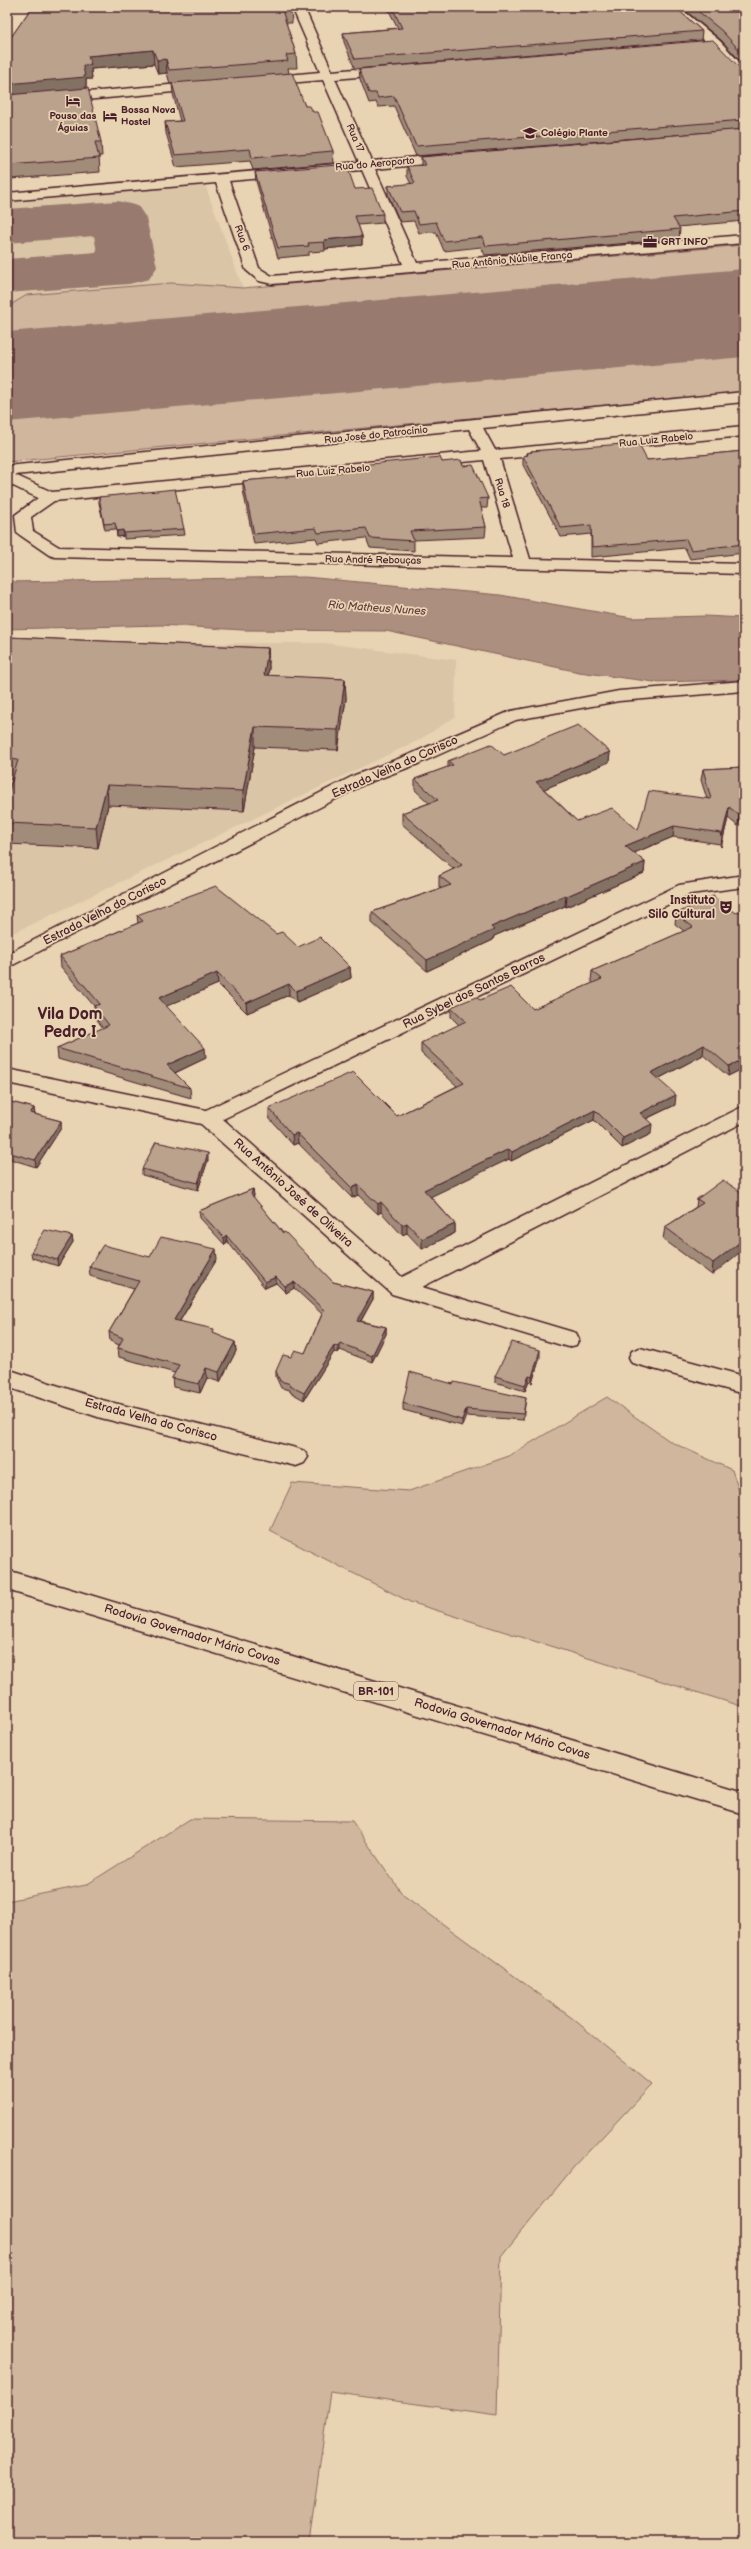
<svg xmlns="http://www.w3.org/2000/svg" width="751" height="2549" viewBox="0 0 751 2549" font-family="'Balsamiq Sans',sans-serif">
  <rect width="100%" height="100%" fill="#e8d4b2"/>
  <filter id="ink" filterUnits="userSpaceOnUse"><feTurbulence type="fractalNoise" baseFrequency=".025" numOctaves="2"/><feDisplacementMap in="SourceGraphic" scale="8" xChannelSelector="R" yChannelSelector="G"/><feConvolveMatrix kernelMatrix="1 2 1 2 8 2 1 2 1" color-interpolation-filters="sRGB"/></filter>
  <g filter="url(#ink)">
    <g fill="#dac5a7">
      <polygon points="205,185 243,288 744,245 744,392 7,462 7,202"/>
      <polygon points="324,643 456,660 455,717 419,740 7,936 7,644"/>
    </g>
    <g fill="#cfb69c" stroke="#8c6a64">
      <polygon points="744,245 744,296 34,357 10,346 7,307 27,295 171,283 243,288"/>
      <polygon points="744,332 744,392 7,462 7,396"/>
      <polygon points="607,1397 671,1442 732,1470 744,1506 744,1707 410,1602 270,1531 292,1483 409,1491 509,1456"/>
      <polygon points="190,1819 352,1821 403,1895 572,2018 652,2084 573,2168 501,2256 497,2415 330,2392 309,2542 7,2542 7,1901 86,1885"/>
    </g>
    <polygon fill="#ac8f7f" stroke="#85625d" points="305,577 500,595 632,618 705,616 744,618 744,680 654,682 579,672 386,631 243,630 161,625 7,629 7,582"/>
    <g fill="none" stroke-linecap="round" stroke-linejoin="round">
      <g fill="#997a6e" fill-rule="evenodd">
        <polygon points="118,201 138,206 146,218 157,267 149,279 129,284 7,293 7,259 97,252 94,236 7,243 7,209"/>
        <path d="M 7,341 C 30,347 48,355 62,375 L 53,388 L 32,393 L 7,385 Z"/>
      </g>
      <polygon fill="#997a6e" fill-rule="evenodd" points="744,269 744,357 7,422 7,332"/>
      <defs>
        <g id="street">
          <path d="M 292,7 L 304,7 L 332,71 L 390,66 L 396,70 L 390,74 L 335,79 L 372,161 L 450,154 L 457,158 L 450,162 L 375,169 L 417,263 L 744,235 L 744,243 L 272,284 L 259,281 L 246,270 L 216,183 L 7,201 L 7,193 L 359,162 L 323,80 L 265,85 L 259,81 L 265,77 L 320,72 ZM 362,170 L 403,264 L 272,276 L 259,268 L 229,181 Z"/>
          <polygon points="666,7 679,7 720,41 744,67 744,78 740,77 712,47"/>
          <polygon points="203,82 207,83 209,86 207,89 7,107 7,99"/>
          <path d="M 744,392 L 744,402 L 483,428 L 495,450 L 744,426 L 744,436 L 500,459 L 530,559 L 744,564 L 744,574 L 55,557 L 49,555 L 17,533 L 15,515 L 38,498 L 7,483 L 7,466 ZM 469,429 L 481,451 L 52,492 L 15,475 ZM 484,460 L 513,558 L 59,547 L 33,531 L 31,517 L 54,501 Z"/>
          <polygon points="744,681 744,691 619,701 516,720 418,764 367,783 7,968 7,954 355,775 406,756 511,711 619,691"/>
          <polygon points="744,875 744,887 690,894 223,1119 402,1277 744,1106 744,1122 422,1287 576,1333 579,1339 576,1345 568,1347 392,1294 201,1124 7,1083 7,1069 206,1110 679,885"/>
          <polygon points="640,1348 744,1376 744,1394 632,1363 629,1357 632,1351"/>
          <polygon points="7,1369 102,1400 296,1448 304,1451 308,1457 304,1463 296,1466 101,1418 7,1387"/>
        </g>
        <polygon id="highway" points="7,1570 744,1792 744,1814 7,1590"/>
      </defs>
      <use href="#street" stroke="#4a1f2b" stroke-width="3"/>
      <use href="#highway" stroke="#4a1f2b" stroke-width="3"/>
      <use href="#street" fill="#e8d4b2" fill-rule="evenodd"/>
      <use href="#highway" fill="#e8d4b2" fill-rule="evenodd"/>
    </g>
    <g fill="#a18b79" stroke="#4a1f2b">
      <polygon points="32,7 291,9 292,23 286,23 296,54 297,68 288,68 289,73 305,106 313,112 333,151 334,163 253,170 250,161 176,167 166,133 165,122 180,121 173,94 172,84 170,84 167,73 158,74 154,64 91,69 92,79 86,79 86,88 101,142 102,156 99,156 100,172 11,179 7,155 7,43"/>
      <polygon points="387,7 675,7 702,31 701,40 355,69 344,42 343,33 398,28"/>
      <polygon points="681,7 744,7 744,65 721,40"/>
      <polygon points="359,69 744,70 744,221 678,227 680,229 679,239 485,255 481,247 444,251 436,232 419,233 414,221 400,222 388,195 388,186 411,184 407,176 407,166 421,165 421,157 737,130 416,156 394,106 378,107 376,102 369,103 360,79"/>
      <polygon points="340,170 355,189 383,214 383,223 358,225 362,236 362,245 325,249 325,251 309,252 309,255 278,258 256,181 255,172"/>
      <polygon points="624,446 647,460 744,451 744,553 690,559 685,548 591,557 591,534 561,537 523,465 523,456 527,455 527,453 531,452 531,451"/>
      <polygon points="442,462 463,466 488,498 487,508 481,508 486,527 485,537 414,540 414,551 370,548 366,538 318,543 316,538 254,544 243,490 243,481 360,471 360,465"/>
      <polygon points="99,497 184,529 185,535 124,539 124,536 117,537 116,529 105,530 99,503"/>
      <polygon points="7,637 268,648 269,668 268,676 345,679 346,699 338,750 255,747 244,811 108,805 98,848 7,844 7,798 12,779 7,779"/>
      <polygon points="610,752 609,762 544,789 577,821 638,830 707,799 701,780 703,769 744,767 744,803 738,826 728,818 721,847 720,844 673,837 634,853 645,862 644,873 566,907 565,906 494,936 493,940 427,971 372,923 372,912 441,888 439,887 439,876 454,869 402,824 402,813 429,803 415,790 415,779 448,767 448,761 504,755"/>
      <polygon points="713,896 744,1068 728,1076 703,1055 658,1079 675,1105 646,1119 651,1134 622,1148 594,1120 511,1161 509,1159 430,1196 455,1224 455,1233 422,1249 407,1233 402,1235 381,1212 378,1214 358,1195 352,1198 298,1143 293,1145 269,1118 269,1108 397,1116 457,1086 421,1053 421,1043 459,1025 451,1017 451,1007 480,1000 533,1009 593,983 591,981 592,971 684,931 675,924 676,914"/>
      <polygon points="137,915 276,934 298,947 350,967 351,978 297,1002 289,995 247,1013 218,984 166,1006 206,1058 175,1073 190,1088 191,1098 58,1059 57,1048 103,1028 95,1017 94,1006 61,967 60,956 138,923"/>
      <polygon points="7,1101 34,1108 34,1114 61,1121 61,1128 36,1167 7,1158"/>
      <polygon points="208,1160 198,1190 142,1175 142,1169"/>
      <polygon points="253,1189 254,1196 253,1197 283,1233 333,1282 373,1292 373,1299 361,1321 386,1327 386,1334 372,1362 340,1350 338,1353 334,1352 304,1400 290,1392 290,1390 281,1388 276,1377 276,1371 291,1357 305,1353 322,1314 294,1288 286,1293 276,1283 265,1288 227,1241 225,1245 200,1218 199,1211"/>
      <polygon points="744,1194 712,1275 663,1239 665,1227 696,1207 697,1199"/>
      <polygon points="72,1236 73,1242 58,1266 32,1258 31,1252"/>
      <polygon points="150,1257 217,1259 180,1321 235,1342 236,1351 220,1382 207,1378 200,1393 173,1387 172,1378 175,1373 119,1357 118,1348 119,1345 110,1341 109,1332 134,1289 90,1276 89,1267"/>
      <polygon points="540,1357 532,1383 529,1382 525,1391 495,1382 495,1376"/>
      <polygon points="453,1384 526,1398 523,1420 466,1416 462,1426 403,1410 403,1403"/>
    </g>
    <g fill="#837163" stroke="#4a1f2b">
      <polygon points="153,50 154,64 91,69 92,79 86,79 86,91 7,98 7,84 83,66 88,56"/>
      <polygon points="166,59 167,73 158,74 157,60"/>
      <polygon points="362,236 362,245 325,249 324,240"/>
      <polygon points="123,530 124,536 117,537 117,531"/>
      <polygon points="268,648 269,668 264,695 264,675"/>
      <polygon points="345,679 346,699 338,750 338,730"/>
      <polygon points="255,727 255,747 244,811 243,791"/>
      <polygon points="610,752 609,762 535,793 536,782"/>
      <polygon points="107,785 108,805 98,848 96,827"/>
      <polygon points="744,797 744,803 738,826 739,815"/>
      <polygon points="729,807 728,818 721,847 722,836"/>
      <polygon points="674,826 673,837 624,857 625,846"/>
      <polygon points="645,862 644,873 566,907 567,896"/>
      <polygon points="566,895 565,906 494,936 493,940 427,971 427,960 491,927"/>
      <polygon points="350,967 351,978 297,1002 296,991"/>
      <polygon points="217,973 218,984 160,1009 159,998"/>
      <polygon points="289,984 289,995 247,1013 246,1003"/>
      <polygon points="704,1045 703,1055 650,1083 651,1073"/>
      <polygon points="205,1048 206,1058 168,1076 167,1065"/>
      <polygon points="744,1059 744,1068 728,1076 729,1066"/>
      <polygon points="676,1095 675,1105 639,1122 640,1113"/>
      <polygon points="34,1108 35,1115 30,1113"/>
      <polygon points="595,1110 594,1120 511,1161 512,1152"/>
      <polygon points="61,1121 61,1128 36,1167 35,1160"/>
      <polygon points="652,1124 651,1134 622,1148 623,1138"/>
      <polygon points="297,1133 298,1143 293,1145 292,1135"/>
      <polygon points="509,1149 509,1159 424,1200 424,1190"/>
      <polygon points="208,1153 208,1160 198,1190 198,1183"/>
      <polygon points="358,1185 358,1195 352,1198 352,1188"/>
      <polygon points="253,1189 254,1196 251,1200 251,1194"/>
      <polygon points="381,1202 381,1212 378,1214 378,1204"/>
      <polygon points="407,1223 407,1233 402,1235 402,1225"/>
      <polygon points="455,1224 455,1233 422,1249 422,1239"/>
      <polygon points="226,1235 227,1241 225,1245 224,1238"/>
      <polygon points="72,1236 73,1242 58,1266 57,1260"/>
      <polygon points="744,1239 744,1249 712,1275 713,1263"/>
      <polygon points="216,1249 217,1259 175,1329 174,1320"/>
      <polygon points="276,1277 276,1283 265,1288 265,1282"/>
      <polygon points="294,1282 294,1288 286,1293 285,1286"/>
      <polygon points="373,1292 373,1299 357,1327 357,1321"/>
      <polygon points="386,1327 386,1334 372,1362 372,1356"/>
      <polygon points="235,1342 236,1351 220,1382 219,1372"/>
      <polygon points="340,1343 340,1350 338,1353 338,1347"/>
      <polygon points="334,1346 334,1352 304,1400 304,1393"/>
      <polygon points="540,1350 540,1357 532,1383 532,1377"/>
      <polygon points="206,1368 207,1378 200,1393 199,1384"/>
      <polygon points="529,1376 529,1382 525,1391 525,1385"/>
      <polygon points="466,1409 466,1416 462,1426 462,1420"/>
    </g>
    <g fill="#bba28d" stroke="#4a1f2b">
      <polygon points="32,7 290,7 291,9 282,10 296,54 286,55 288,61 169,70 166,59 157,60 153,50 88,56 91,65 83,66 85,77 7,84 7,43"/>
      <polygon points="392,7 675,7 702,31 355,59 343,33 402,28"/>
      <polygon points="693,7 744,7 744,55 722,31"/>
      <polygon points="713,40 741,69 744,70 744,120 416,146 394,96 378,98 376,93 369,93 359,69"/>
      <polygon points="292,73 305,106 310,106 313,112 318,112 333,151 252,158 250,149 175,155 165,122 183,121 172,83"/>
      <polygon points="88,88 101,142 95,142 99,158 9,165 7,151 7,95"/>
      <polygon points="744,129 744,211 673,218 680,229 486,246 482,237 444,241 436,222 419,224 414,211 400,212 388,186 415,183 407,166 425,165 421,157"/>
      <polygon points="338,165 340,170 348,169 355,189 372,188 383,214 355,216 362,236 324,240 325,242 308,243 309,246 278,248 255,172"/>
      <polygon points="623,444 624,446 639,445 647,460 744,451 744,544 691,550 686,539 592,547 591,525 561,528 523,456 528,455 527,453 532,452 531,451"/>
      <polygon points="440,457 442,462 461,460 463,466 473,465 488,498 479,499 486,527 410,531 414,541 370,538 366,528 318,533 316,528 254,534 243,481 362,470 360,465"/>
      <polygon points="175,489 184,529 124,533 123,530 117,531 115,523 104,524 99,497"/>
      <polygon points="7,637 268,648 264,675 345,679 338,730 255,727 243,791 107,785 96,827 7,823 7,798 18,760 7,759"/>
      <polygon points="578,725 610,752 536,782 577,821 612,808 638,830 649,791 711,799 703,769 744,767 744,797 739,815 729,807 722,836 721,833 674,826 625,846 645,862 567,896 566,895 491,927 494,930 427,960 372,912 451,885 439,876 462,865 402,813 438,800 415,779 453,765 448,761 491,744 504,755"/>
      <polygon points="216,886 276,934 282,932 298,947 320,937 350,967 296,991 289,984 246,1003 217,973 159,998 205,1048 167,1065 190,1088 57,1048 109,1025 94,1006 100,1004 60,956 143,921 137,915"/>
      <polygon points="713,896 736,913 741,911 744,913 744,1059 729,1066 704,1045 651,1073 676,1095 640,1113 652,1124 623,1138 595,1110 512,1152 509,1149 424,1190 455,1224 422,1239 407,1223 402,1225 381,1202 378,1204 358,1185 352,1188 297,1133 292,1135 269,1108 353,1072 397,1116 464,1083 421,1043 466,1021 451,1007 476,997 480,1000 511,987 533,1009 602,979 592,971 693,927 676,914"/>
      <polygon points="7,1101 34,1108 30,1113 61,1121 35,1160 7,1152"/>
      <polygon points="156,1142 208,1153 198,1183 142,1169"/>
      <polygon points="723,1180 744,1194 744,1239 713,1263 665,1227 703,1203 697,1199"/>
      <polygon points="253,1189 251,1194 283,1233 285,1232 333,1282 373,1292 357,1321 386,1327 372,1356 340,1343 338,1347 334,1346 304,1393 290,1386 291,1384 280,1381 276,1371 283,1355 291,1357 295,1350 305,1353 324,1310 294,1282 285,1286 276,1277 265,1282 226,1235 224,1238 199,1211"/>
      <polygon points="45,1230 72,1236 57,1260 31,1252"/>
      <polygon points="161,1237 216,1249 174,1320 214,1329 213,1333 235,1342 219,1372 206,1368 199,1384 172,1378 179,1365 118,1348 123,1338 109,1332 139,1281 89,1267 103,1245 150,1257"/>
      <polygon points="512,1342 540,1350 532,1377 529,1376 525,1385 495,1376"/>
      <polygon points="410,1372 453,1384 454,1382 526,1398 523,1414 466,1409 462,1420 403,1403"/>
    </g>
  </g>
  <defs>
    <symbol id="hotel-bare" viewBox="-9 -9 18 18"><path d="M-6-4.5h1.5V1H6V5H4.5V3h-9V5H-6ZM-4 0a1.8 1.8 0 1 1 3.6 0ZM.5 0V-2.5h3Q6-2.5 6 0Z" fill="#4a1f2b" stroke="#e8d4b2" stroke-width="2.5" paint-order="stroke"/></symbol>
    <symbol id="school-bare" viewBox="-9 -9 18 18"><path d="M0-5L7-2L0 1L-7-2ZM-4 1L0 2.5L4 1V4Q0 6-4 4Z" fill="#4a1f2b" stroke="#e8d4b2" stroke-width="2.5" paint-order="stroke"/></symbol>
    <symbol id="office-bare" viewBox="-9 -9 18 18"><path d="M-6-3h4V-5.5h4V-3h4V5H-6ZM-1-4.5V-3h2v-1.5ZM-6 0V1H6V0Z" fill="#4a1f2b" stroke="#e8d4b2" stroke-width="2.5" paint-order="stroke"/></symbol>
    <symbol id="theatre-bare" viewBox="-9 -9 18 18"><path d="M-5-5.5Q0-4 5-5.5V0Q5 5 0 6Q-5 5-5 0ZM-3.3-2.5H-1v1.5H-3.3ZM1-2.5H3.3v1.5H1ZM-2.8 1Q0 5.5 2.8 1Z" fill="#4a1f2b" stroke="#e8d4b2" stroke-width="2.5" paint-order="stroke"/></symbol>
  </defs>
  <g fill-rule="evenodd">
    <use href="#hotel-bare" x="63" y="91" width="20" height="20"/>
    <use href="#hotel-bare" x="100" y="106" width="20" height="20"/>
    <use href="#school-bare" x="520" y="123" width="20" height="20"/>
    <use href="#office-bare" x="640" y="232" width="20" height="20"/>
    <use href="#theatre-bare" x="716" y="897" width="20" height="20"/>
  </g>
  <g text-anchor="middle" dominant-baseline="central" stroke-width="3.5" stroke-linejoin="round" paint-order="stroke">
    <g font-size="10" font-weight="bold" fill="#4a1f2b" stroke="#e8d4b2" text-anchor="start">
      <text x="121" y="110">Bossa Nova<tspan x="121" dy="12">Hostel</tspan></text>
      <text x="73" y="116" text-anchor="middle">Pouso das<tspan x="73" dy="12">Águias</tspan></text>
      <text x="541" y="133">Colégio Plante</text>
      <text x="661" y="242">GRT INFO</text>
    </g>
    <g font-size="10" fill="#4a1f2b" stroke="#e8d4b2">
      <text transform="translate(355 138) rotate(66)">Rua 17</text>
      <text transform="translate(375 164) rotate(-5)">Rua do Aeroporto</text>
      <text transform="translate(242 238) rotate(70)">Rua 6</text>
      <text transform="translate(512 260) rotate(-5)">Rua Antônio Núbile França</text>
      <text transform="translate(376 435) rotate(-6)">Rua José do Patrocínio</text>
      <text transform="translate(656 440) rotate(-6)">Rua Luiz Rabelo</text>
      <text transform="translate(333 471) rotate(-5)">Rua Luiz Rabelo</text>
      <text transform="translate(502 493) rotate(73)">Rua 18</text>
      <text transform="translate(373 560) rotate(1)">Rua André Rebouças</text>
    </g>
    <g font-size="11" font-style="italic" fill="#623b40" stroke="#e8d4b2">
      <text transform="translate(377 608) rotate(4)">Rio Matheus Nunes</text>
    </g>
    <rect fill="#e8d4b2" stroke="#795554" stroke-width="1" x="354" y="1682" width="44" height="18" rx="3"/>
    <g font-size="11" font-weight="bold" fill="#4a1f2b">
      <text x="376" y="1691">BR-101</text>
    </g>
    <g font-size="12" fill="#4a1f2b" stroke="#e8d4b2">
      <text transform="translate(395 767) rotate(-24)">Estrada Velha do Corisco</text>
      <text transform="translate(105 911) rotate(-27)">Estrada Velha do Corisco</text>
      <text transform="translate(474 991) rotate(-26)">Rua Sybel dos Santos Barros</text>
      <text transform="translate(293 1193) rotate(42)">Rua Antônio José de Oliveira</text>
      <text transform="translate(151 1420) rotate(15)">Estrada Velha do Corisco</text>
      <text transform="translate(192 1635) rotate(17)">Rodovia Governador Mário Covas</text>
      <text transform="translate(502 1729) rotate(17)">Rodovia Governador Mário Covas</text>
    </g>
    <g font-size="12" font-weight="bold" fill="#4a1f2b" stroke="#e8d4b2" text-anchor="end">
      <text x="715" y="900">Instituto<tspan x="715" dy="14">Silo Cultural</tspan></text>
    </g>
    <g font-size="16" font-weight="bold" fill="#4a1f2b" stroke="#e8d4b2">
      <text x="70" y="1014">Vila Dom<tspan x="70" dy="18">Pedro I</tspan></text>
    </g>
  </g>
  <rect width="751" height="2549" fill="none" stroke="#e8d4b2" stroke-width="24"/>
  <rect x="12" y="12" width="727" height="2525" fill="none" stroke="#4a1f2b" stroke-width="1.5" filter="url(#ink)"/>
</svg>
